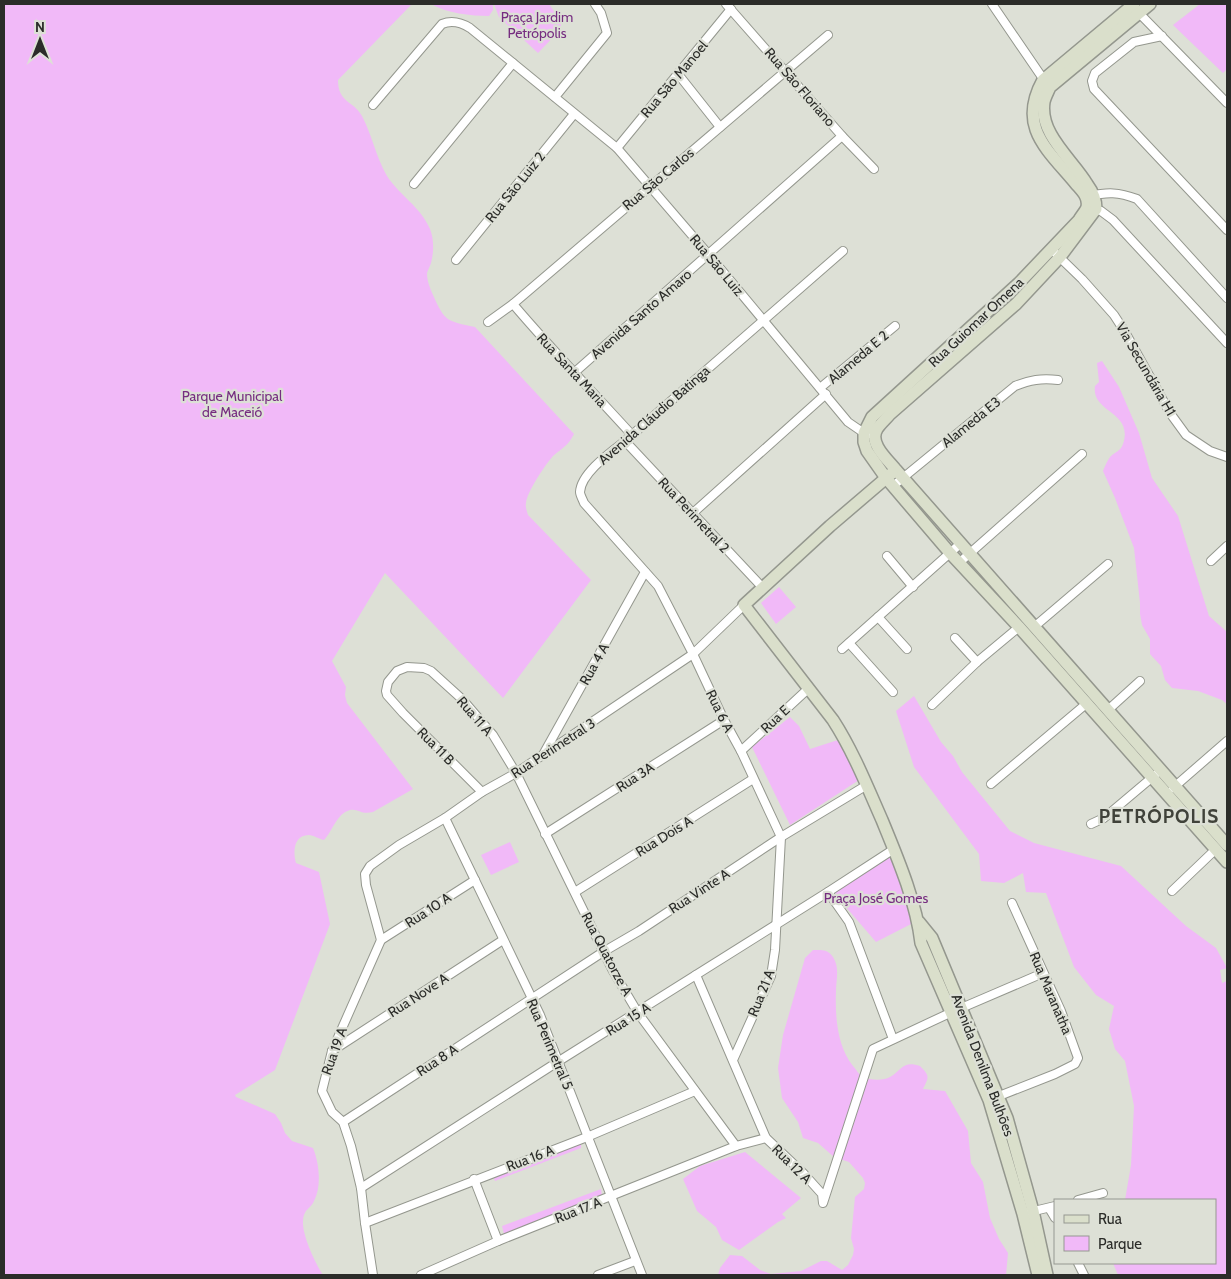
<svg xmlns="http://www.w3.org/2000/svg" width="1231" height="1279" viewBox="0 0 1231 1279" font-family="Cabin,sans-serif">
  <rect width="100%" height="100%" fill="#dde0d6"/>
  <g fill="#f1b9f8">
    <path d="M 4,4 L 412,4 L 338,80 C 338,103 353,100 362,116 C 372,135 376,157 387,176 C 400,196 420,206 430,229 C 434,239 434,252 431,263 C 430,266 428,270 427,273 C 427,281 430,288 433,295 C 445,322 447,321 475,327 L 574,434 C 568,446 562,448 553,456 C 545,465 527,492 526,503 C 525,507 527,511 528,515 L 591,580 L 503,698 L 385,573 L 332,661 L 346,687 L 345,695 L 347,703 L 413,789 L 373,812 C 361,815 358,808 350,810 C 336,814 333,831 324,840 C 319,839 313,835 309,835 C 293,835 293,853 296,863 L 319,872 L 330,924 L 275,1070 L 235,1095 L 236,1097 L 275,1114 L 281,1123 L 285,1133 L 292,1141 L 313,1148 C 319,1162 322,1186 314,1201 C 310,1210 304,1208 303,1221 C 302,1235 315,1263 323,1275 L 4,1275 Z"/>
    <path d="M 431,4 L 493,4 L 493,10 L 489,16 C 471,16 446,13 431,4 Z"/>
    <polygon points="494,4 549,4 561,21 561,29 538,53 499,17"/>
    <polygon points="1200,4 1227,4 1227,69 1223,73 1173,25"/>
    <path d="M 1102,361 L 1119,387 L 1139,433 L 1152,478 L 1178,516 L 1209,616 L 1227,632 L 1227,704 L 1222,700 L 1198,691 L 1172,688 L 1165,680 L 1161,666 L 1150,654 L 1150,639 L 1142,625 L 1140,614 L 1140,603 L 1134,548 L 1115,498 L 1103,471 C 1105,466 1107,461 1110,457 C 1115,452 1121,451 1123,444 C 1134,411 1091,413 1095,386 L 1099,382 L 1097,363 Z"/>
    <polygon points="779,587 796,607 776,624 761,603"/>
    <polygon points="914,696 941,742 953,756 962,772 1010,831 1034,843 1121,866 1186,926 1216,948 1227,968 1220,970 1222,983 1227,981 1227,1275 1118,1275 1113,1263 1215,1263 1215,1200 1125,1200 1131,1165 1134,1106 1125,1061 1115,1049 1109,1029 1114,1006 1096,995 1074,967 1046,893 1026,892 1023,873 1004,883 981,881 979,854 914,767 896,711"/>
    <polygon points="790,717 799,726 810,749 838,740 859,780 790,825 752,747"/>
    <polygon points="510,842 519,862 491,875 481,855"/>
    <polygon points="891,856 915,922 876,942 833,892"/>
    <path d="M 813,950 C 821,950 828,949 833,957 C 840,968 836,980 836,991 C 835,1016 837,1046 853,1066 C 856,1069 859,1075 863,1077 C 870,1080 883,1081 890,1077 C 902,1070 903,1060 920,1066 C 930,1076 929,1077 923,1089 L 945,1091 L 968,1131 L 971,1163 L 983,1182 L 990,1218 L 999,1239 L 1008,1253 L 1006,1275 L 718,1275 L 720,1268 L 730,1255 L 742,1256 L 760,1270 L 771,1274 L 801,1271 L 821,1261 L 827,1261 L 842,1270 L 848,1265 L 853,1255 L 854,1249 L 851,1238 L 855,1197 L 864,1189 L 865,1183 L 863,1178 L 849,1162 L 834,1157 L 818,1143 L 803,1138 L 798,1122 L 782,1098 L 778,1068 L 783,1035 L 805,958 Z"/>
    <polygon points="581,1143 581,1148 495,1181 493,1176"/>
    <polygon points="745,1152 801,1198 782,1214 786,1218 778,1222 739,1250 722,1240 716,1227 697,1211 683,1179 700,1166"/>
    <polygon points="601,1189 602,1196 504,1234 502,1226"/>
  </g>
  <g fill="none" stroke-linecap="round" stroke-linejoin="round">
    <defs>
      <g id="street">
        <polyline points="726,4 842,136 874,169"/>
        <polyline points="992,4 1046,83"/>
        <polyline points="1139,13 1227,103"/>
        <polyline points="1162,36 1134,42 1095,73 1092,81 1094,89 1227,230"/>
        <polyline points="678,74 720,127"/>
        <polyline points="555,97 607,33 601,13 595,4"/>
        <path d="M 373,105 L 442,24 C 452,20 462,23 470,28 L 617,148 L 709,255 L 848,422 L 864,433 L 868,434"/>
        <polyline points="617,148 731,9"/>
        <polyline points="414,184 513,63"/>
        <path d="M 1089,196 C 1108,192 1118,192 1137,199 L 1227,298"/>
        <polyline points="1092,209 1101,211 1113,220 1227,343"/>
        <polyline points="1051,249 1082,279 1114,315 1125,332 1170,413 1186,435 1210,451 1227,457"/>
        <polyline points="456,260 574,114"/>
        <path d="M 513,304 C 551,349 592,391 632,435"/>
        <polyline points="488,322 513,304 828,35"/>
        <polyline points="575,372 842,136"/>
        <polyline points="820,388 895,326"/>
        <polyline points="625,441 763,588"/>
        <path d="M 893,486 L 1015,386 C 1030,380 1041,378 1058,380"/>
        <polyline points="693,513 826,394"/>
        <polyline points="887,556 913,587"/>
        <polyline points="1211,561 1227,546"/>
        <polyline points="960,562 1082,454"/>
        <polyline points="878,617 907,649"/>
        <polyline points="1034,627 1108,564"/>
        <polyline points="955,638 977,662"/>
        <polyline points="849,643 893,692"/>
        <polyline points="842,649 960,544"/>
        <polyline points="932,705 977,662 1019,627"/>
        <polyline points="1108,710 1140,681"/>
        <polyline points="741,751 809,688"/>
        <polyline points="544,753 645,572"/>
        <polyline points="991,784 1086,704"/>
        <polyline points="1173,788 1227,741"/>
        <polyline points="482,792 403,713 387,695 386,691 388,682 397,671 407,667 424,668 431,671 463,700 493,735 516,773 613,971 638,1013 736,1146"/>
        <polyline points="445,818 540,1015 642,1275"/>
        <polyline points="1091,824 1104,818 1155,775"/>
        <polyline points="545,834 724,720"/>
        <polyline points="1172,891 1216,849"/>
        <polyline points="575,892 753,779"/>
        <polyline points="828,892 849,922 893,1039"/>
        <polyline points="381,940 475,880"/>
        <polyline points="696,975 766,1138 804,1174 822,1194 823,1203 873,1049 952,1012 1043,973"/>
        <polyline points="332,1051 503,940"/>
        <path d="M 733,1060 L 771,976 L 775,950 L 781,837 L 741,751 L 724,720 L 693,654 L 658,586 L 584,503 C 583,500 580,495 580,492 C 581,473 611,452 625,441 L 843,251"/>
        <polyline points="994,1098 1055,1074 1075,1064 1078,1058 1061,1011 1012,903"/>
        <polyline points="343,1122 603,952 639,931 781,837 867,785"/>
        <polyline points="474,1179 498,1241"/>
        <polyline points="361,1188 559,1061 828,892 894,849"/>
        <polyline points="1078,1200 1103,1193"/>
        <polyline points="1049,1208 1055,1218"/>
        <polyline points="1030,1212 1055,1206"/>
        <polyline points="365,1223 587,1137 695,1091"/>
        <polyline points="1078,1263 1084,1275"/>
        <polyline points="373,1275 365,1223 361,1188 351,1146 343,1122 332,1112 322,1091 332,1051 381,940 366,885 365,874 370,866 399,845 445,818 482,792 516,773 693,654 744,605"/>
        <polyline points="421,1275 498,1241 736,1146 766,1138"/>
        <polyline points="598,1275 635,1261"/>
      </g>
      <g id="secondary">
        <path d="M 1134,4 L 1043,80 C 1017,127 1047,149 1076,184 C 1082,191 1089,197 1087,207 C 1086,211 1081,216 1079,220 L 1019,283 L 872,417 L 864,433 L 864,442 L 867,451 L 886,478 L 950,553 L 1019,627 L 1227,862"/>
        <path d="M 1150,4 L 1050,87 C 1048,92 1045,97 1044,102 C 1039,134 1072,159 1087,184 C 1093,192 1096,199 1096,209 L 1060,257 L 1016,304 L 890,414 C 886,419 880,424 877,429 C 868,443 888,460 896,470 L 1227,845"/>
        <path d="M 892,473 L 830,526 L 744,605 L 833,720 C 853,751 867,786 882,820 C 898,859 916,901 921,943 L 989,1100 L 1023,1214 L 1038,1275"/>
        <polyline points="919,922 932,938 1007,1118 1033,1211 1047,1275"/>
      </g>
    </defs>
    <use href="#street" stroke="#94978e" stroke-width="10"/>
    <use href="#secondary" stroke="#94978e" stroke-width="14"/>
    <use href="#street" stroke="#fff" stroke-width="8"/>
    <use href="#secondary" stroke="#dadfcb" stroke-width="11"/>
  </g>
  <g text-anchor="middle" dominant-baseline="central" stroke-width="4.5" stroke-linejoin="round" paint-order="stroke">
    <g font-size="14" fill="#762d80" stroke="#dde0d6">
      <text x="537" y="17">Praça Jardim<tspan x="537" dy="16">Petrópolis</tspan></text>
      <text x="232" y="396">Parque Municipal<tspan x="232" dy="16">de Maceió</tspan></text>
      <text x="876" y="898">Praça José Gomes</text>
    </g>
    <g font-size="14" fill="#2b2c29" stroke="#dde0d6">
      <text transform="translate(674 79) rotate(-50)">Rua São Manoel</text>
      <text transform="translate(800 87) rotate(49)">Rua São Floriano</text>
      <text transform="translate(658 179) rotate(-40)">Rua São Carlos</text>
      <text transform="translate(515 187) rotate(-51)">Rua São Luiz 2</text>
      <text transform="translate(717 265) rotate(50)">Rua São Luiz</text>
      <text transform="translate(641 314) rotate(-41)">Avenida Santo Amaro</text>
      <text transform="translate(976 322) rotate(-43)">Rua Guiomar Omena</text>
      <text transform="translate(858 357) rotate(-40)">Alameda E 2</text>
      <text transform="translate(1146 369) rotate(60)">Via Secundária H1</text>
      <text transform="translate(572 370) rotate(47)">Rua Santa Maria</text>
      <text transform="translate(654 415) rotate(-41)">Avenida Cláudio Batinga</text>
      <text transform="translate(971 422) rotate(-39)">Alameda E3</text>
      <text transform="translate(694 515) rotate(47)">Rua Perimetral 2</text>
      <text transform="translate(594 664) rotate(-61)">Rua 4 A</text>
      <text transform="translate(720 711) rotate(64)">Rua 6 A</text>
      <text transform="translate(475 716) rotate(49)">Rua 11 A</text>
      <text transform="translate(775 719) rotate(-43)">Rua E</text>
      <text transform="translate(436 746) rotate(45)">Rua 11 B</text>
      <text transform="translate(553 748) rotate(-33)">Rua Perimetral 3</text>
      <text transform="translate(635 777) rotate(-33)">Rua 3A</text>
      <text transform="translate(664 836) rotate(-32)">Rua Dois A</text>
      <text transform="translate(699 891) rotate(-33)">Rua Vinte A</text>
      <text transform="translate(428 910) rotate(-33)">Rua 10 A</text>
      <text transform="translate(607 954) rotate(62)">Rua Quatorze A</text>
      <text transform="translate(761 993) rotate(-68)">Rua 21 A</text>
      <text transform="translate(1051 993) rotate(67)">Rua Maranatha</text>
      <text transform="translate(418 995) rotate(-33)">Rua Nove A</text>
      <text transform="translate(628 1019) rotate(-32)">Rua 15 A</text>
      <text transform="translate(550 1044) rotate(67)">Rua Perimetral 5</text>
      <text transform="translate(334 1051) rotate(-70)">Rua 19 A</text>
      <text transform="translate(437 1060) rotate(-33)">Rua 8 A</text>
      <text transform="translate(983 1065) rotate(69)">Avenida Denilma Bulhões</text>
      <text transform="translate(530 1158) rotate(-21)">Rua 16 A</text>
      <text transform="translate(792 1164) rotate(45)">Rua 12 A</text>
      <text transform="translate(578 1210) rotate(-21)">Rua 17 A</text>
    </g>
    <g font-size="19" font-weight="bold" letter-spacing="1" fill="#40423a" stroke="#dde0d6">
      <text x="1159" y="816">PETRÓPOLIS</text>
    </g>
  </g>
  <rect width="1231" height="1279" fill="none" stroke="#2b2c29" stroke-width="10"/>
  <rect x="1054" y="1199" width="162" height="65" fill="#dde0d6" stroke="#969891"/>
  <rect x="1064" y="1215" width="25" height="8" fill="#dadfcb" stroke="#969891"/>
  <text x="1098" y="1224" font-size="15" fill="#2b2c29">Rua</text>
  <rect x="1064" y="1236" width="25" height="15" fill="#f1b9f8" stroke="#969891"/>
  <text x="1098" y="1249" font-size="15" fill="#2b2c29">Parque</text>
  <g transform="translate(40 40)" stroke="#dde0d6" stroke-width="4" paint-order="stroke">
  <path d="M0-4L9 19L0 12L-9 19Z" fill="#2b2c29"/>
  <text y="-8" font-size="14" font-weight="bold" text-anchor="middle" fill="#2b2c29">N</text>
  </g>
</svg>
